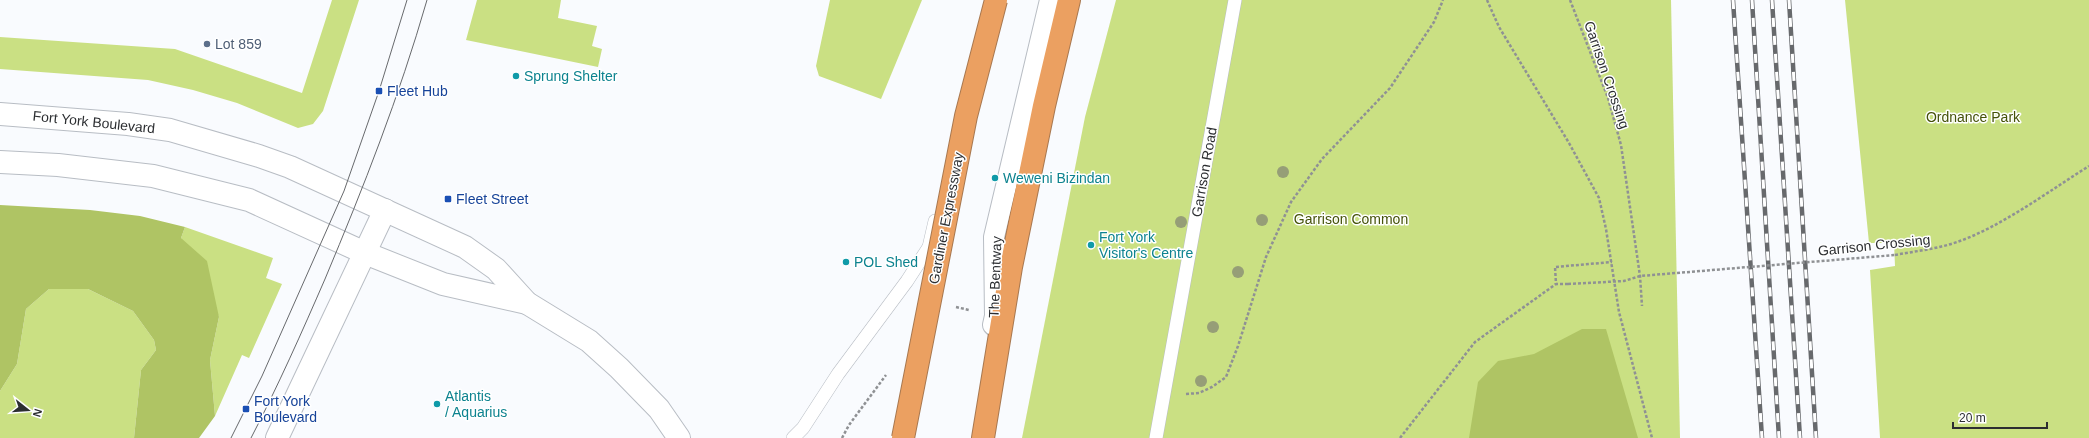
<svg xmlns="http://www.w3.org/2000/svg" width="2089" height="438" viewBox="0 0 2089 438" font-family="Helvetica,sans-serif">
  <rect width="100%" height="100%" fill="#f9fbfe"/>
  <g fill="#cae083">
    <polygon points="332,0 359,0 323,111 313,124 298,128 237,103 193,90 148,80 0,69 0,37 175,49 302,93"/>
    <polygon points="477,0 561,0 558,18 597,26 592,46 602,49 598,67 466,40"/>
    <polygon points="830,0 922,0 881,99 819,76 816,66"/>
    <polygon points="1116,0 1671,0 1680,438 1022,438 1085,117"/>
    <polygon points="1845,0 2089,0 2089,438 1880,438 1870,270 1895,266 1894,243 1869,243"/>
    <polygon points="185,227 273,258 266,278 282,284 249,358 242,355 215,416 210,360 219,317 181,238"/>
    <polygon points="49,289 88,289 133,311 154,340 156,350 141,370 134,438 0,438 0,391 17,364 26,309"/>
  </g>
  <g fill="#afc464">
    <polygon points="0,205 90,210 140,216 185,227 181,238 207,261 219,317 210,360 215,416 199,438 134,438 141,370 156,350 154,340 133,311 88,289 49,289 26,309 17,364 0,391"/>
    <polygon points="1582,329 1606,329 1638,438 1469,438 1478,382 1498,361 1534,354"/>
  </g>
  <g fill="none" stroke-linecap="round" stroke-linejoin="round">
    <defs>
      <g id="service">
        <polyline points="793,438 803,428 838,374 907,281 929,247 935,221"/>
        <polyline points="1156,438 1235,0"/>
      </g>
      <polyline id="pedestrian" points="993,325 995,316 994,237 1050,0"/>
      <g id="tertiary">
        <polyline points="0,114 128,124 170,130 259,156 290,167 465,247 496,269 527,303 589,341 619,368 659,409 679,438"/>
        <polyline points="0,162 58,165 153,176 249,200 365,253 443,284 527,303"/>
        <polyline points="277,438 385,210"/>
      </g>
      <polyline id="motorway" points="983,438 1011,267 1044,106 1069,0"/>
    </defs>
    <use href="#service" stroke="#b8bdc4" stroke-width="14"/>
    <use href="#pedestrian" stroke="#b8bdc4" stroke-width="22"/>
    <use href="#tertiary" stroke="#b8bdc4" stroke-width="24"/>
    <use href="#motorway" stroke="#a87850" stroke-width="24"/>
    <g stroke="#8f9194" stroke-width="2.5" stroke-dasharray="3 2" stroke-linecap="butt">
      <polyline points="1487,0 1499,27 1569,143 1599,198 1606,229 1619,312 1652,438"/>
      <polyline points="1570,0 1608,98 1621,145 1640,276 1642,306"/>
      <path d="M 1895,255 C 1916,251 1937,249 1957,242 C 2001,227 2049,191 2089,166"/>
      <polyline points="1568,284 1556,284 1555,267 1612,262"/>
      <polyline points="956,307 969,310"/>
      <polyline points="1186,394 1199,393 1212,387 1226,377 1238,346 1266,257 1291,202 1322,159 1390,88 1434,22 1443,0"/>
      <polyline points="842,438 849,425 886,375"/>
      <polyline points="1400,438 1475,342 1556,284"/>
    </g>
    <use href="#service" stroke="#fff" stroke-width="13"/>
    <use href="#pedestrian" stroke="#fff" stroke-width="20"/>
    <use href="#tertiary" stroke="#fff" stroke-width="22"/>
    <use href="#motorway" stroke="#eba061" stroke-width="22"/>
    <g stroke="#67696c" stroke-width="1">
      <polyline points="231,438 262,376 344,191 379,91 407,0"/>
      <path d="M 251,438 C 278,386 302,332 325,279 C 364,186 399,97 427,0"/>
    </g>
    <defs>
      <g id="rail">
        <polyline points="1733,0 1762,438"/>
        <polyline points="1752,0 1779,438"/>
        <polyline points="1772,0 1800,438"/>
        <polyline points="1789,0 1816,438"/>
      </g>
    </defs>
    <use href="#rail" stroke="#67696c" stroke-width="4.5"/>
    <use href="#rail" stroke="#fff" stroke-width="3" stroke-dasharray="9" stroke-linecap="butt"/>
    <defs>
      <polyline id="motorway-bridge" points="903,438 966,116 996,0"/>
    </defs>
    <use href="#motorway-bridge" stroke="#a87850" stroke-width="24" stroke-linecap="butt"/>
    <polyline stroke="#8f9194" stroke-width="2.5" stroke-dasharray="3 2" stroke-linecap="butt" points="1568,284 1624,281 1640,276 1895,255"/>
    <use href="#motorway-bridge" stroke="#eba061" stroke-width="22"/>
  </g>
  <g fill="#969e77">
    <circle cx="1283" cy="172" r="6"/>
    <circle cx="1262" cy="220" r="6"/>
    <circle cx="1181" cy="222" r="6"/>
    <circle cx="1238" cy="272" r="6"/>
    <circle cx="1213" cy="327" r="6"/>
    <circle cx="1201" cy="381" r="6"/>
  </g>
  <circle fill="#5c6f8a" stroke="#fff" stroke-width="1.5" cx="207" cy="44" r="4"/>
  <g fill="#0f9aa8" stroke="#fff" stroke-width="1.5">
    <circle cx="516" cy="76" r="4"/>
    <circle cx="995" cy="178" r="4"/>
    <circle cx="1091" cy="245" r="4"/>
    <circle cx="846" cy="262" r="4"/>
    <circle cx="437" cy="404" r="4"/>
  </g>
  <g fill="#1a4fb4" stroke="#fff" stroke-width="1.5">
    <rect x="375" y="87" width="8" height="8" rx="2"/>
    <rect x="444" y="195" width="8" height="8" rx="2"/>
    <rect x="242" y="405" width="8" height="8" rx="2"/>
  </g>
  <g text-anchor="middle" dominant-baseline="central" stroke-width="3" stroke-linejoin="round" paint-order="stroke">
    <g font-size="14" fill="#4e5e75" stroke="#fff" text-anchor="start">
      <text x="215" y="44">Lot 859</text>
    </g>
    <g font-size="14" fill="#2c2e31" stroke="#fff">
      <text transform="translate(1607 75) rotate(71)">Garrison Crossing</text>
      <text transform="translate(94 122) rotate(6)">Fort York Boulevard</text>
      <text transform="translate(1204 172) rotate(-80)">Garrison Road</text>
      <text transform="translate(946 218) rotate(-79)">Gardiner Expressway</text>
      <text transform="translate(1874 245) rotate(-6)">Garrison Crossing</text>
      <text transform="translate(995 277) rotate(-88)">The Bentway</text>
    </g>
    <g font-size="14" fill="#0d838f" stroke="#fff" text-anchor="start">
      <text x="524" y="76">Sprung Shelter</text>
      <text x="1003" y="178">Weweni Bizindan</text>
      <text x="1099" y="237">Fort York<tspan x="1099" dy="16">Visitor's Centre</tspan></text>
      <text x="854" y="262">POL Shed</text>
      <text x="445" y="396">Atlantis<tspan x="445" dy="16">/ Aquarius</tspan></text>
    </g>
    <g font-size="14" fill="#164399" stroke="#fff" text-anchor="start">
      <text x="387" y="91">Fleet Hub</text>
      <text x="456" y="199">Fleet Street</text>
      <text x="254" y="401">Fort York<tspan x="254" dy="16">Boulevard</tspan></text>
    </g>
    <g font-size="14" fill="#455209" stroke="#fff">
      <text x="1973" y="117">Ordnance Park</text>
      <text x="1351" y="219">Garrison Common</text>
    </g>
  </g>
  <g transform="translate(28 410) rotate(107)" stroke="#ffffff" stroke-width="3" paint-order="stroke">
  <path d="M0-3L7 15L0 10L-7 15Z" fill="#2c2e31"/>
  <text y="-6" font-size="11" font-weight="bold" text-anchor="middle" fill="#2c2e31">N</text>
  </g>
  <path d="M1953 422v6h94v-6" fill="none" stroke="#2c2e31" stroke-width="2"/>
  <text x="1959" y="422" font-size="12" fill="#2c2e31" stroke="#ffffff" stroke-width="3" paint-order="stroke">20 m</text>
</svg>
